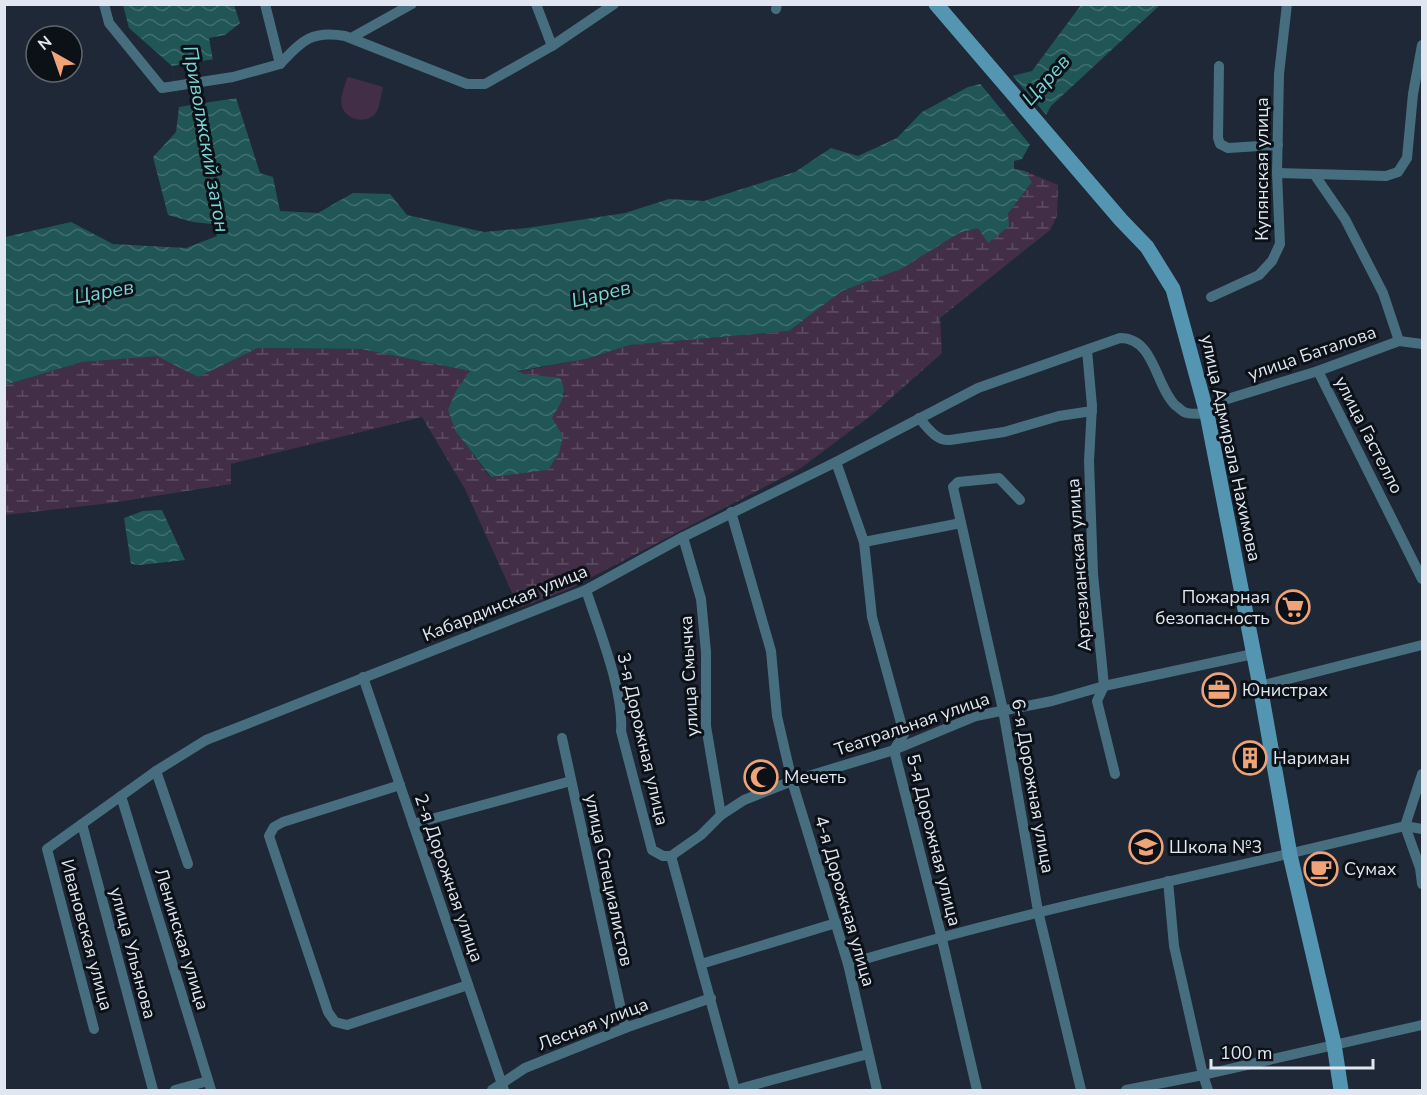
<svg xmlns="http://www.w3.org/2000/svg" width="1427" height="1095" viewBox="0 0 1427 1095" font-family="'Nunito Sans',sans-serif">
  <defs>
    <pattern id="wetland-marsh" width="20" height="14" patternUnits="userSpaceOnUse" patternTransform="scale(1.5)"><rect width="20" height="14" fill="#422f47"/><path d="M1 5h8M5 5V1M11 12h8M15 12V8" fill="none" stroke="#5d4d62"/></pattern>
    <pattern id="water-waves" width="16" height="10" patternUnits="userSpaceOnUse" patternTransform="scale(1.5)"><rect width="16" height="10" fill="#215657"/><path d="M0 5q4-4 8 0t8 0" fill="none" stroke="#416e6f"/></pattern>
  </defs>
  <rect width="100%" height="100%" fill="#1e2836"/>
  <polygon fill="url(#wetland-marsh)" points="1025,171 1058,185 1057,216 1050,230 940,318 942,353 873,414 801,468 569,589 519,608 465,489 422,417 231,464 231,484 111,503 5,515 5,385 82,362 157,355 198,377 258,348 361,349 471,371 456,391 456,432 490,477 548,470 552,418 565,393 516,372 586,359 630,345 789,331 842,291 901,269 959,233 978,228 988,242 1032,182"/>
  <path fill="#422f47" d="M 349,77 L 383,87 C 381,95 380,105 377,111 C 369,125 347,121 342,107 C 339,98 345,86 347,78 Z"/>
  <g fill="url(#water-waves)">
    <path d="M 123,5 L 234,5 L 240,23 L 225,35 L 209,38 L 220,100 L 236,98 L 260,173 L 273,177 L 280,211 L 318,213 L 353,193 L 390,194 L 407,215 L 484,232 L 527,228 L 625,213 L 669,199 L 704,201 L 795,172 L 831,148 L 858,156 L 897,138 L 922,112 L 968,87 L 1032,71 L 1081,5 L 1160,5 L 1051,106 L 1022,159 L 1014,161 L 1014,169 L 1025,171 L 1032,182 L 1008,214 L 1009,226 L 988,243 L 978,228 L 959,233 L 901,269 L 842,291 L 789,331 L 630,345 L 586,359 L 517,371 L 524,374 L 560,378 C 569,395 560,403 552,418 L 563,436 L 559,453 L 548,470 L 491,477 L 456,432 L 448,410 L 456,391 L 470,371 L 361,349 L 258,348 L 198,377 L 157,356 L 82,362 L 5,385 L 5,237 L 71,222 L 113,244 L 186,248 L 217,236 L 212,224 L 193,222 L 168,215 L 153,157 L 176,132 L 179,107 L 172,66 L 129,28 Z"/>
    <polygon points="162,510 185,560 140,565 131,564 124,518 143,511"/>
  </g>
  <g fill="#1e2836">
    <polygon points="215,59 222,97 236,95 236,98 179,107 172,66"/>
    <polygon points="1010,73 1048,117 1031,146 978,81"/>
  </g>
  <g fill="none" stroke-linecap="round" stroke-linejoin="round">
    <g stroke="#476e7f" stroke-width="10">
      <polyline points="104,4 109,23 162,88 233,77 280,64"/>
      <polyline points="265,4 280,64"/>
      <polyline points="536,4 552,46"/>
      <polyline points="776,9 777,4"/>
      <polyline points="351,38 412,4"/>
      <path d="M 280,64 C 302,41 311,30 345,36 L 467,84 L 485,84 L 552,46 L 614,4"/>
      <polyline points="1219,66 1218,138 1220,144 1228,148 1278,145"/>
      <polyline points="1277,173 1386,176 1398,172 1407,158 1413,94 1422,45"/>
      <polyline points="1314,174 1345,219 1383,293 1399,341"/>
      <polyline points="1211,297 1259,275 1272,261 1280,244 1277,173 1279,74 1287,4"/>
      <polyline points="1087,350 1092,406 1089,461 1093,574 1104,686 1097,701 1115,774"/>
      <polyline points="1318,371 1422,579"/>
      <path d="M 919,418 C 928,428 936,441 950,440 L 1004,432 L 1059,416 L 1092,411"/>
      <polyline points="836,462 864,542 872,617 904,734 894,750 941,935 977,1090"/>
      <polyline points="1020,500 999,478 958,482 953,487 1003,710 1038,911 1081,1090"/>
      <polyline points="731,512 771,651 777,716 792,781 848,964 877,1090"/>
      <polyline points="683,537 701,599 706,652 706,726 721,815"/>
      <polyline points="864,542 961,523"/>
      <path d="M 586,590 C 599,630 624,691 621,731 L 652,850 L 663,856 L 671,856 L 735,1090"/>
      <polyline points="363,677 504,1090"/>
      <polyline points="1260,686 1422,645"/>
      <polyline points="562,738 625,1028"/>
      <polyline points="156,771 188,864"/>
      <polyline points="1422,774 1405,826 1420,868 1422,884"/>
      <polyline points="400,785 283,822 274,827 269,836 328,1012 335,1022 347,1025 468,985"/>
      <polyline points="121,796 211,1090"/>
      <polyline points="82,824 153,1090"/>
      <polyline points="413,824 571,781"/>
      <polyline points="671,856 701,835 721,815 744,800 792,781 894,750 976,716 1052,701 1104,686 1253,654"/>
      <polyline points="1168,881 1174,946 1203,1075 1208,1090"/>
      <polyline points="701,964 836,923"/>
      <path d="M 848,964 C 1031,909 1219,872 1405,826 L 1422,829"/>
      <path d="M 94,1029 L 47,849 L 156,771 L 206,740 L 586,590 L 683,537 L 836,462 L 978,388 L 1120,338 C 1155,338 1155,386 1176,406 C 1177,406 1183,412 1184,412 C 1190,415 1200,413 1207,414 L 1221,401 L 1318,371 L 1399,341 L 1422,344"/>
      <polyline points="175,1090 208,1081"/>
      <polyline points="492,1090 525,1068 625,1028 711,998"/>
      <polyline points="735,1090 868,1054"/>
      <polyline points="1126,1090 1203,1075 1422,1025"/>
    </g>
    <polyline stroke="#5496b2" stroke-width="15" points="936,4 1121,220 1147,247 1173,289 1207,414 1260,686 1290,855 1334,1044 1341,1090"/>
  </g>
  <defs>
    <symbol id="supermarket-ring" viewBox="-11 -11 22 22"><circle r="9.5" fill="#0c1117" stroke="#efa378" stroke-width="1.5"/><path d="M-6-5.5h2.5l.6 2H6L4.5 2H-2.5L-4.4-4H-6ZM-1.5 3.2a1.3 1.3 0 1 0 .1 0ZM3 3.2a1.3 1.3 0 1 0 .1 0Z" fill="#efa378"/></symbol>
    <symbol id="office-ring" viewBox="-11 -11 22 22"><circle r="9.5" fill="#0c1117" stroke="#efa378" stroke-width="1.5"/><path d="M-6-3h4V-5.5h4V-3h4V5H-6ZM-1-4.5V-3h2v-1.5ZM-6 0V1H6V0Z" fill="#efa378"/></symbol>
    <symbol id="building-ring" viewBox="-11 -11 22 22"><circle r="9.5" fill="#0c1117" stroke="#efa378" stroke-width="1.5"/><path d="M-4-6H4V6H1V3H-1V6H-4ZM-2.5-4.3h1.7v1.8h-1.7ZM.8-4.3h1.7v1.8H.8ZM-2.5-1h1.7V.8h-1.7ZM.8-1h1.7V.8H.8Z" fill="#efa378"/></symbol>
    <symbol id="mosque-ring" viewBox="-11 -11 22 22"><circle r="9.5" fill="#0c1117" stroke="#efa378" stroke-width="1.5"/><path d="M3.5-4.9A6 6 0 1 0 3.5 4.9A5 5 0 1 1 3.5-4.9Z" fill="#efa378"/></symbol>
    <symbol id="school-ring" viewBox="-11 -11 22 22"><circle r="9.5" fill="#0c1117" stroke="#efa378" stroke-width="1.5"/><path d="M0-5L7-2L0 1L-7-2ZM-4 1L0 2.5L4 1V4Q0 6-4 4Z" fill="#efa378"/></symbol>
    <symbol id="cafe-ring" viewBox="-11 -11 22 22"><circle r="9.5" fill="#0c1117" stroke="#efa378" stroke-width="1.5"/><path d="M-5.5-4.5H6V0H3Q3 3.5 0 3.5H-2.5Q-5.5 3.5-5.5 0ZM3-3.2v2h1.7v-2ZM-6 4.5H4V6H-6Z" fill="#efa378"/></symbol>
  </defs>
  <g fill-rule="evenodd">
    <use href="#supermarket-ring" x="1274" y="588" width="38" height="38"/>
    <use href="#office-ring" x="1200" y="671" width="38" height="38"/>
    <use href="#building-ring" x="1231" y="739" width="38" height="38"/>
    <use href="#mosque-ring" x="742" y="758" width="38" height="38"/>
    <use href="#school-ring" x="1127" y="828" width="38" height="38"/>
    <use href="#cafe-ring" x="1302" y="850" width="38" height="38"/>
  </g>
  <g text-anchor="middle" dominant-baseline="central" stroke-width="6" stroke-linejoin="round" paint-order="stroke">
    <g font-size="18" fill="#e0e7f0" stroke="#0c1117">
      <text transform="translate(1262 169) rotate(-90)">Купянская улица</text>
      <text transform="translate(1312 353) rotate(-19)">улица Баталова</text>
      <text transform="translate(1369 435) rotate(63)">улица Гастелло</text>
      <text transform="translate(1231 448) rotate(78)">улица Адмирала Нахимова</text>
      <text transform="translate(1079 565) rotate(-94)">Артезианская улица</text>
      <text transform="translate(505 603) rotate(-22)">Кабардинская улица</text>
      <text transform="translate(689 676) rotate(-93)">улица Смычка</text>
      <text transform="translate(912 724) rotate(-19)">Театральная улица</text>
      <text transform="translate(643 739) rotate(77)">3-я Дорожная улица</text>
      <text transform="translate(1033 786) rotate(80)">6-я Дорожная улица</text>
      <text transform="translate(934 840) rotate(76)">5-я Дорожная улица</text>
      <text transform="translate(449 878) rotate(71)">2-я Дорожная улица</text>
      <text transform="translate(609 880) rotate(78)">улица Специалистов</text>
      <text transform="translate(845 901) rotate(74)">4-я Дорожная улица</text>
      <text transform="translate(87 935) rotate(75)">Ивановская улица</text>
      <text transform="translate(182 939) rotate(73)">Ленинская улица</text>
      <text transform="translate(133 953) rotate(75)">улица Ульянова</text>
      <text transform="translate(593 1024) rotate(-21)">Лесная улица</text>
    </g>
    <g font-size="18" fill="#e0e7f0" stroke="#0c1117" text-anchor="start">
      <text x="1270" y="597" text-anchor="end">Пожарная<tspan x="1270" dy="21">безопасность</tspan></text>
      <text x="1242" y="690">Юнистрах</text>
      <text x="1273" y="758">Нариман</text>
      <text x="784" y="777">Мечеть</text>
      <text x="1169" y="847">Школа №3</text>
      <text x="1344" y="869">Сумах</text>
    </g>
    <g font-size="20" font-style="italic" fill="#7bd4d5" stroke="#0c1117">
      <text transform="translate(1046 80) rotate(-48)">Царев</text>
      <text transform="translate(206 139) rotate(80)">Приволжский затон</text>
      <text transform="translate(104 292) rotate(-10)">Царев</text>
      <text transform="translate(601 294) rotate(-14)">Царев</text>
    </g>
  </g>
  <rect width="1427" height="1095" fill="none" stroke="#e0e7f0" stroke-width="12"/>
  <g transform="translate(54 54) rotate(320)"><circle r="28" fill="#0c1117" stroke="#61676e" stroke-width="1.5"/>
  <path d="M0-4.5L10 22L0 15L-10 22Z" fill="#efa378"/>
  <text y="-9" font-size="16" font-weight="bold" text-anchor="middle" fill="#e0e7f0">N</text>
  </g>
  <path d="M1211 1059v9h162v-9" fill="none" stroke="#e0e7f0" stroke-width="3"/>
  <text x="1220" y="1059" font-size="18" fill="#e0e7f0" stroke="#0c1117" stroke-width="4.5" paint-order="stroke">100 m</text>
</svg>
